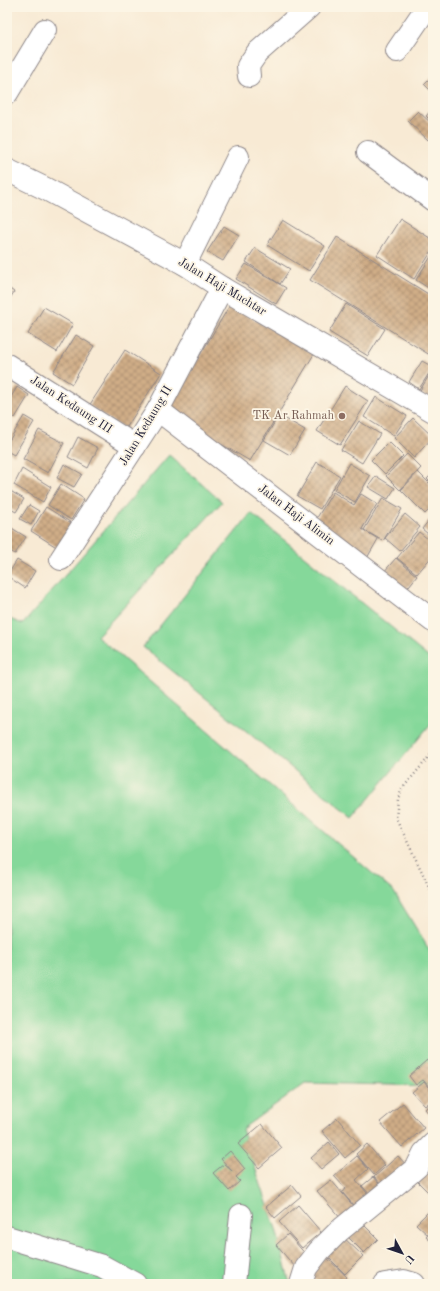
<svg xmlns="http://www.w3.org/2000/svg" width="440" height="1291" viewBox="0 0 440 1291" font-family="'Old Standard TT',serif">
  <defs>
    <pattern id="building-cross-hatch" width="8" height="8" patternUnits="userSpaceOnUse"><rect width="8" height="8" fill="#d0ad87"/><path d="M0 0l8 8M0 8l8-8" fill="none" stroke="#a88c70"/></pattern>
  </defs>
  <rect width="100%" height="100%" fill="#fcf5e5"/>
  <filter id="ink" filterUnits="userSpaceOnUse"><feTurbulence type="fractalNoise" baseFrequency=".025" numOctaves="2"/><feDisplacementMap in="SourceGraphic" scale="8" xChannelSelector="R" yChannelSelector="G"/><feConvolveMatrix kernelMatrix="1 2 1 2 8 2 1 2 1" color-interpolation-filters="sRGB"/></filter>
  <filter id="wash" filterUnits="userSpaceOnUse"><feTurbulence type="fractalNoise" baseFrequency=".012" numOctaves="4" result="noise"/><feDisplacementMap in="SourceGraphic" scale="16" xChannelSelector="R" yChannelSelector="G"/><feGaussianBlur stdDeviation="0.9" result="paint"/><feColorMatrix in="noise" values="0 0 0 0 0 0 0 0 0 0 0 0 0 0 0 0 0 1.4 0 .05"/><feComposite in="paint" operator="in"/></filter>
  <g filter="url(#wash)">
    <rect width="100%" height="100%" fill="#f8ead4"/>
    <g fill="#85d89a" stroke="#547d6a">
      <polygon points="169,455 222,502 97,636 394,892 433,956 433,1086 305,1083 242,1129 276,1229 290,1284 7,1284 7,618 23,624"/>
      <polygon points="251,513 433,661 433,721 353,818 143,647"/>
    </g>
    <g id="blocks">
      <g fill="url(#building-cross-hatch)">
        <polygon points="433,75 433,93 424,84"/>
        <polygon points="433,108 433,123 426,116"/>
        <polygon points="418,111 433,125 433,135 428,140 408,121"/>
        <polygon points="400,219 433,240 433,249 414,279 377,255"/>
        <polygon points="283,220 325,246 309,271 267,245"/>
        <polygon points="224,226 239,235 223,261 207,252"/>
        <polygon points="337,237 433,297 433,357 310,280"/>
        <polygon points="255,248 290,269 280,284 246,262"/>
        <polygon points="432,255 433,255 433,291 416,280"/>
        <polygon points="246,264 286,288 276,304 236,279"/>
        <polygon points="7,287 14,292 7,303"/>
        <polygon points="346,304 385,329 368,356 329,332"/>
        <polygon points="230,305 314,354 250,461 166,412"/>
        <polygon points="44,307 73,324 57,352 28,334"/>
        <polygon points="76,335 94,346 72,384 53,372"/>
        <polygon points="125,350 161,373 125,430 89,406"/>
        <polygon points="422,361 433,367 419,389 409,382"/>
        <polygon points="433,369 433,390 428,398 419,392"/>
        <polygon points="345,386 368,401 340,445 317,431"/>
        <polygon points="17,387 29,395 15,418 7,414 7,404"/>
        <polygon points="376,397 407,416 394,436 364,417"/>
        <polygon points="279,415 305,430 290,455 264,440"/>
        <polygon points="24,416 34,422 14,455 7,451 7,444"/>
        <polygon points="413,418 433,437 414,458 394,438"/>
        <polygon points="359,421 380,434 362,463 341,450"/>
        <polygon points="39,430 64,443 48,473 23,459"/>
        <polygon points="78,437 98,448 88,468 68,457"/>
        <polygon points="389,442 403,456 385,474 371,460"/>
        <polygon points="407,454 421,468 400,490 386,476"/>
        <polygon points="317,462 340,476 320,509 297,496"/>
        <polygon points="349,463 370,476 355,502 334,490"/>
        <polygon points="64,464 82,474 74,487 57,478"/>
        <polygon points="22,469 51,487 43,502 14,485"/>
        <polygon points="418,472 433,487 433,506 425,514 401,490"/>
        <polygon points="433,473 433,485 427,479"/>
        <polygon points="376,476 395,488 388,499 368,487"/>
        <polygon points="61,484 84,499 71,520 48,505"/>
        <polygon points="7,489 24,499 16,512 7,507"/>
        <polygon points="333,492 354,505 361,494 377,504 362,529 378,539 367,558 313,524"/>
        <polygon points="383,498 402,509 383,541 364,530"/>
        <polygon points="29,505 39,511 31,525 20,519"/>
        <polygon points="46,507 73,524 58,548 31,531"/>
        <polygon points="405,514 420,527 400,551 385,538"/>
        <polygon points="433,515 433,538 422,529"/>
        <polygon points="7,525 26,537 15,554 7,549"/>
        <polygon points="419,532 433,543 433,555 417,574 397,558"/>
        <polygon points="396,558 417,576 405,591 383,573"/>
        <polygon points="17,560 35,571 25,588 7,576"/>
        <polygon points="427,1060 433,1067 433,1091 423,1080 416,1085 409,1076"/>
        <polygon points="424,1082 433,1093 433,1099 425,1106 412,1092"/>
        <polygon points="433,1102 433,1119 425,1109"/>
        <polygon points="403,1103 424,1128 402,1147 380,1122"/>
        <polygon points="337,1118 360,1145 345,1158 322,1131"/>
        <polygon points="262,1124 282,1148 259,1168 238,1144"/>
        <polygon points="329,1142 339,1154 321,1169 311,1158"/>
        <polygon points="367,1144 385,1165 374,1175 356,1154"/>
        <polygon points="230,1151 245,1169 236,1177 240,1181 229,1191 213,1173 224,1164 233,1172 221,1159"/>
        <polygon points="357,1156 368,1169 356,1180 373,1200 359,1212 342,1192 346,1189 334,1176"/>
        <polygon points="398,1156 410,1169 385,1190 374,1177"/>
        <polygon points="431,1159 433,1162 433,1197 413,1177"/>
        <polygon points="373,1177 385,1191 375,1200 362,1186"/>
        <polygon points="331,1180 355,1208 342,1220 317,1191"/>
        <polygon points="292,1185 301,1196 275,1218 266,1207"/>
        <polygon points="298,1205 321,1232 302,1248 279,1222"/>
        <polygon points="433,1207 433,1243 426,1237 428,1235 416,1224"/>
        <polygon points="360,1221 378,1239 364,1253 346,1235"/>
        <polygon points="288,1234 308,1257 296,1268 276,1245"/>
        <polygon points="340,1234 363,1256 345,1274 323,1252"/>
        <polygon points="325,1256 347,1277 340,1284 319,1284 308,1274"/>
      </g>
    </g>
  </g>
  <g filter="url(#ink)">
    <use href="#blocks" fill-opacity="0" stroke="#8d8688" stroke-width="1"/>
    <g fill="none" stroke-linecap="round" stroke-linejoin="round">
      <defs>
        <g id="minor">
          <polyline points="397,51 427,7"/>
          <polyline points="249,76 248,66 257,53 309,7"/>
          <polyline points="7,93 45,30"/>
          <polyline points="368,152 433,200"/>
          <polyline points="7,170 46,189 185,264 222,288 433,411"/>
          <polyline points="185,264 238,157"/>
          <polyline points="7,365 135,446"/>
          <polyline points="158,410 433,621"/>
          <polyline points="61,559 158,410 222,288"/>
          <polyline points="7,1237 102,1266 135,1284"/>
          <polyline points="234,1284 241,1215"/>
          <polyline points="301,1284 306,1268 319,1251 339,1231 410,1173 417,1167 424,1153 433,1144"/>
          <polyline points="385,1284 404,1281 414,1284"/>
        </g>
      </defs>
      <use href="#minor" stroke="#8d8688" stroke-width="24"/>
      <polyline stroke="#8d8688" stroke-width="2.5" stroke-dasharray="1 3" stroke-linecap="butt" points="433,752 402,789 398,799 396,818 433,895"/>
      <use href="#minor" stroke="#fff" stroke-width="22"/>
    </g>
  </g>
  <circle fill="#8d6e63" stroke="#fcf5e5" stroke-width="1.5" cx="342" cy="416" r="4"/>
  <g text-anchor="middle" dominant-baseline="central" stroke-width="3.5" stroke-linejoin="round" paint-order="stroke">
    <g font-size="12" fill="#22223b" stroke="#fcf5e5">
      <text transform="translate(222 287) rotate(31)">Jalan Haji Muchtar</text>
      <text transform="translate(71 405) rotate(33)">Jalan Kedaung III</text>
      <text transform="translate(146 426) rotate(-59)">Jalan Kedaung II</text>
      <text transform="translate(296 515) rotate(37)">Jalan Haji Alimin</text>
    </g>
    <g font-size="12" fill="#785e54" stroke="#fcf5e5" text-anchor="end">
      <text x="334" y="416">TK Ar Rahmah</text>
    </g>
  </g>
  <rect width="440" height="1291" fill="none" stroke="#fcf5e5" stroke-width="24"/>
  <g transform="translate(402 1253) rotate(130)" stroke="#fcf5e5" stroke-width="3" paint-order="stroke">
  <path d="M0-3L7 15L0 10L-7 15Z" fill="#22223b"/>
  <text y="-6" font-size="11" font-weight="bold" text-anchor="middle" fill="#22223b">U</text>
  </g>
</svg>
